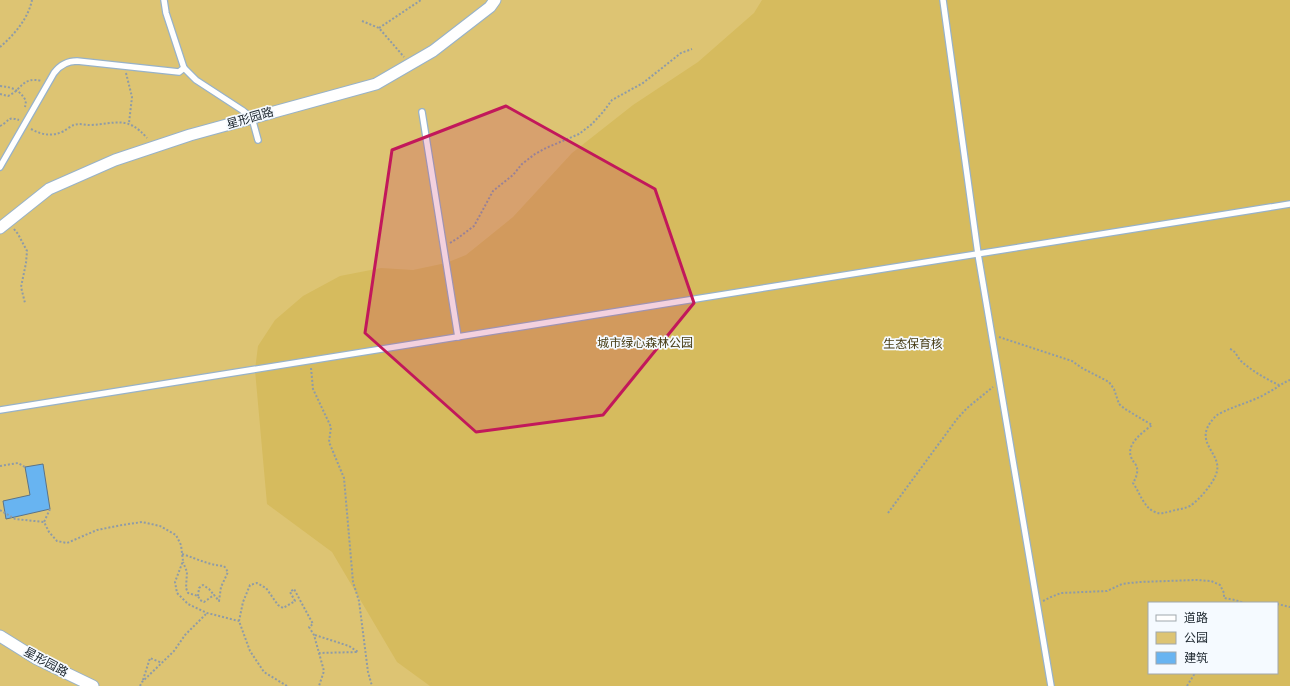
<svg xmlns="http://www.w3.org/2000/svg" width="1290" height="686" viewBox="0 0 1290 686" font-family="'Roboto Condensed','Noto Sans SC',sans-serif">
  <rect width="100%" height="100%" fill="#dfeffd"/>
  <path fill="#ddc473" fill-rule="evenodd" d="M 0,0 L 1290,0 L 1290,686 L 0,686 ZM 1149,603 L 1277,603 L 1277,673 L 1149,673 Z"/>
  <path fill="#d6bb5e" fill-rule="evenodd" d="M 762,0 L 1290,0 L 1290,686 L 430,686 L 397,662 L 332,552 L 267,504 L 255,370 L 258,346 L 275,320 L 303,296 L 340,276 L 381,268 L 413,270 L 446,263 L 466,255 L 513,217 L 572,153 L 633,105 L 698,62 L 754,13 ZM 1149,603 L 1277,603 L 1277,673 L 1149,673 Z"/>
  <polygon fill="#68b4f1" stroke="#5b7387" points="43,464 50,509 6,519 3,501 30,495 25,467"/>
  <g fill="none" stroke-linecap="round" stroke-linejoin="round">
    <defs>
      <g id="lane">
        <polyline points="164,0 166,13 184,68 196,80 242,110 252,118 258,140"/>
        <polyline points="943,0 978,254 1051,686"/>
        <polyline points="422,112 458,337"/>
        <path d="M 0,167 L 54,73 C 60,65 67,61 77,61 L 179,72 L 184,68"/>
        <polyline points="0,410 1290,204"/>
      </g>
      <g id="street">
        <polyline points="0,228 49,189 115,160 190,135 376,84 433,51 490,7 495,0"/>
        <polyline points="0,636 37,659 93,686"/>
      </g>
    </defs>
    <use href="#lane" stroke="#98b2c8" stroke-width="8"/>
    <use href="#street" stroke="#98b2c8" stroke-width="13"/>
    <g stroke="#8e9ba7" stroke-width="2" stroke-dasharray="2 2" stroke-linecap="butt">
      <polyline points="362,21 379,28 404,57"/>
      <polyline points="379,28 421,0"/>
      <path d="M 0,47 C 14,35 28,19 32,0"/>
      <polyline points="126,73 132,97 129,123"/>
      <path d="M 0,86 C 12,87 20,90 26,101 L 25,107"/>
      <path d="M 0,94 L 8,96 C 22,90 22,76 42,81"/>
      <path d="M 0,126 C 10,121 7,116 19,120"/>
      <path d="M 31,129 C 42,135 52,137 64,131 C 67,129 71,126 74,125 C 80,123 85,125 90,125 C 116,124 127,115 147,138"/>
      <polyline points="14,229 18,234 27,251 26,263 21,287 25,303"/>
      <polyline points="450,243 458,238 474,226 493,191 513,175 522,164 535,154 546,148 579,134 592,124 603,112 612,100 643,83 681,53 692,49"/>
      <path d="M 999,337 L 1072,361 L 1082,368 L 1109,382 L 1114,389 L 1119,404 L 1125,409 L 1152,425 C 1143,432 1126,444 1131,457 C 1132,460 1134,462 1136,465 C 1139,471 1136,478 1133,483 C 1140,493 1144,508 1155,512 C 1161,515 1166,512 1172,511 C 1178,509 1184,509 1190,506 C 1199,500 1215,482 1217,471 C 1221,452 1192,442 1214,418 C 1217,414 1223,412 1227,410 C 1241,404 1256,400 1269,392 C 1277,388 1282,383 1290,380"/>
      <path d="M 1230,349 C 1236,351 1237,357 1241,361 C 1252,371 1266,379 1279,385"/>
      <polyline points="311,368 313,389 331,427 329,442 344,478 353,582 359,601 368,672 372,686"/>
      <polyline points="0,466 18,463 25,467"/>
      <polyline points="50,509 44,522 49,532 57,541 67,543 97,530 122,525 142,522 160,526 176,535 181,545 183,561 175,582 177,593 188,604 207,613 239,621"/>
      <polyline points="0,510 15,519 44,522"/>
      <polyline points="888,513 957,419 967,408 993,387"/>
      <path d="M 182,554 C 198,559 208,565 224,566 L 228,572 L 221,587 L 219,601 L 214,595 L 204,602 L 200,600 L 198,596 L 188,593 L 186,588 L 187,572 L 183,562"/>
      <polyline points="198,596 199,588 203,585 209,589 214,595"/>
      <polyline points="1043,601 1051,597 1061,593 1107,591 1122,584 1139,582 1196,580 1211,581 1220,585 1224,593 1224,598 1235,600 1244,603"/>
      <polyline points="1277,604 1290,607"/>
      <polyline points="315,635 349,646 358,652 319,653"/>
      <polyline points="143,680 150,658 162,663"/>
      <polyline points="140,686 142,682 174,651 185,635 207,613"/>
      <polyline points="287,686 264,672 250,651 239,621 243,602 250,585 257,583 266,588 278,605 283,608 295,601 290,592 294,589 313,624 309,627 314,635 324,671 319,686"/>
      <polyline points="1187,686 1195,673"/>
    </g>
    <use href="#lane" stroke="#fff" stroke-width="5.5"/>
    <use href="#street" stroke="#fff" stroke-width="11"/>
  </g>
  <path fill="#c2185b" fill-opacity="0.2" stroke="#c2185b" stroke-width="3" stroke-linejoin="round" d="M 506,106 L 655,189 L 694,303 L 603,415 L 476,432 L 365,333 L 392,150 Z"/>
  <g text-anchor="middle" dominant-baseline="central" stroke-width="3.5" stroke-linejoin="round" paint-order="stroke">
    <g font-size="12" fill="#202a32" stroke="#f5faff">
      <text transform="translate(250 118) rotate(-16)">星形园路</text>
      <text transform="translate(46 662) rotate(28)">星形园路</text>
    </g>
    <g font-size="12" fill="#463b13" stroke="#f5faff">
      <text x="645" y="343">城市绿心森林公园</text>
      <text x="913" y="344">生态保育核</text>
    </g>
  </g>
  <rect x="1148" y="602" width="130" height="72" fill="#f5faff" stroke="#a0a7ad"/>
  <rect x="1156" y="615" width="20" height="6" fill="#ffffff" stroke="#a0a7ad"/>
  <text x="1184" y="622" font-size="12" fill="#202a32">道路</text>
  <rect x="1156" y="632" width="20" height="12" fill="#ddc473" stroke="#a0a7ad"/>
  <text x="1184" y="642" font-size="12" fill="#202a32">公园</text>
  <rect x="1156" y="652" width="20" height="12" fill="#68b4f1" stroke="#a0a7ad"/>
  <text x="1184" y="662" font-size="12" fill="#202a32">建筑</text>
</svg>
